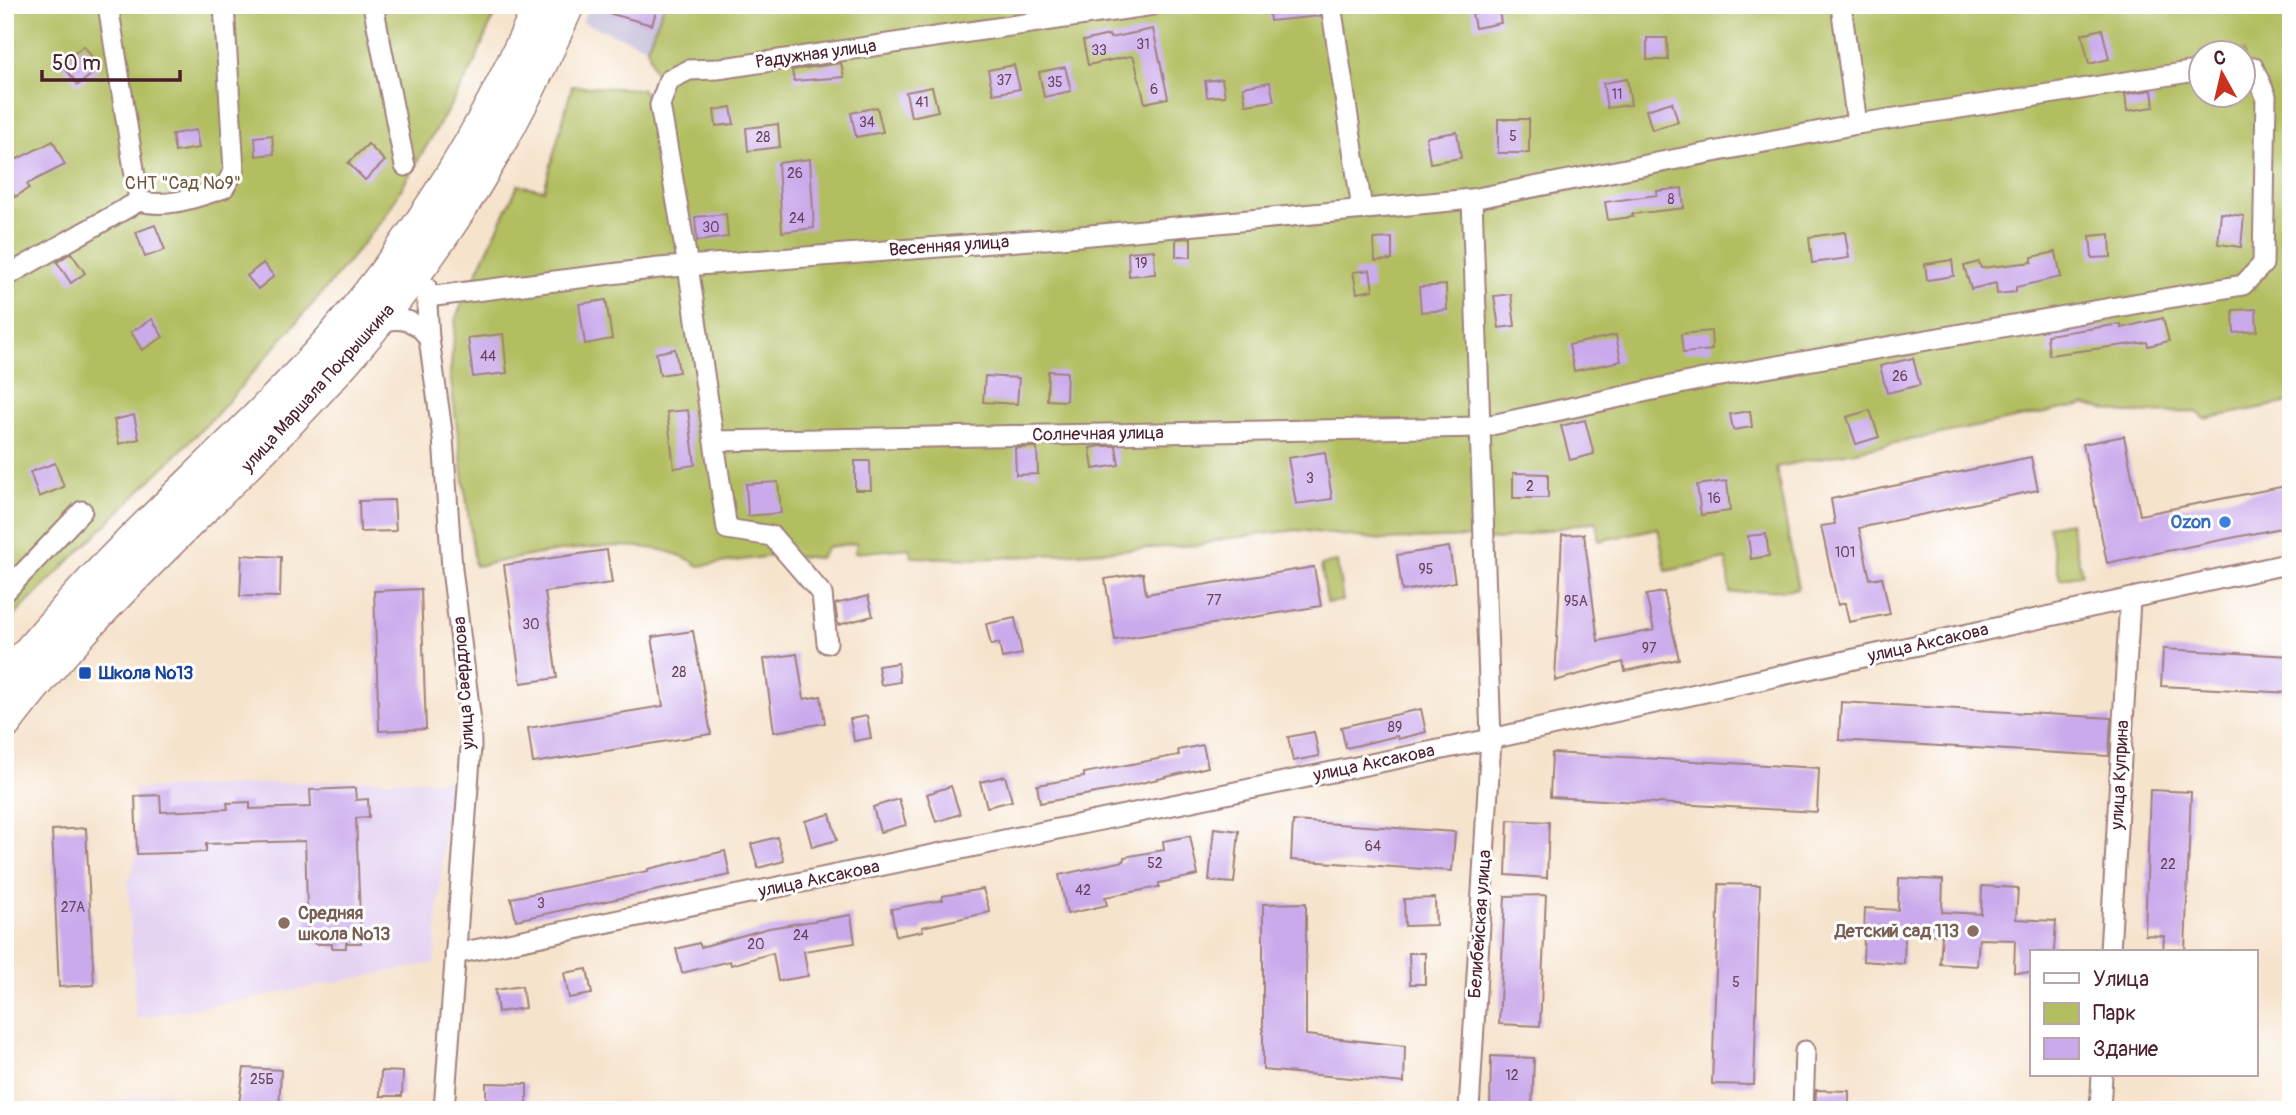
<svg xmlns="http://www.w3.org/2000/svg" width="2296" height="1115" viewBox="0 0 2296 1115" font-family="Pangolin,sans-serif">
  <rect width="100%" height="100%" fill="#fff"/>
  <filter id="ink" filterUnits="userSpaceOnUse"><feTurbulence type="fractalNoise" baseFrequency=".0143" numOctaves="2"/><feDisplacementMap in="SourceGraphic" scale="14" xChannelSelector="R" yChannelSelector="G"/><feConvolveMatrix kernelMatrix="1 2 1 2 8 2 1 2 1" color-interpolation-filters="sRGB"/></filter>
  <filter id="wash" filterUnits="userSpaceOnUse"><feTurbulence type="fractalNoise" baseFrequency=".00686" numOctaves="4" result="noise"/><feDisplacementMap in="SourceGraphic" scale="28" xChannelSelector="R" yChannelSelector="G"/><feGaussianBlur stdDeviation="1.57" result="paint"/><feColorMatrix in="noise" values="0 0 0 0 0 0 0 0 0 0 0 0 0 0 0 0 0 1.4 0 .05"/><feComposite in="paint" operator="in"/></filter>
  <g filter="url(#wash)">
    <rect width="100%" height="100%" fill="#f6e3cc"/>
    <g fill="#e4d3f2">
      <polygon points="355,780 448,780 434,963 249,999 136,1018 128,883 137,854 134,789"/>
      <polygon points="168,1091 170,1110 72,1110"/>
    </g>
    <polygon fill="#c6c0da" points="589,5 664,5 647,47 582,22"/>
    <g fill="#b2be60" stroke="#7e6e46" stroke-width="2" fill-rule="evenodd">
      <polygon points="5,5 498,5 472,69 384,218 328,286 217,414 5,625"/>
      <path d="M 664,5 L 2291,5 L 2291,402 L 2205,419 L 2197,412 L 2123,413 L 2084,405 L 1776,467 L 1798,589 L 1730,593 L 1726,559 L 1666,571 L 1658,528 L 1599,541 L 1596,521 L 1498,540 L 1470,537 L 1383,540 L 1297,530 L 1222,539 L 1199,545 L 981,559 L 912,557 L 910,548 L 855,553 L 857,543 L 827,547 L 820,558 L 779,555 L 699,566 C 648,527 534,556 475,566 L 450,374 L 456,317 L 518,185 L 544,190 L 572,86 L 641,89 L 647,96 L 660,91 L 647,47 ZM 2202,52 L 2244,52 L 2244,94 L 2202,94 Z"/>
      <polygon points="2070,522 2082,574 2060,579 2048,526"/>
      <polygon points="1337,562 1343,601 1327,603 1321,565"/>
    </g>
    <g id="blocks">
      <g fill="#cbaaec">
        <polygon points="598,5 658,5 652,25 597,10"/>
        <polygon points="1268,5 1319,5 1320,16 1270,21"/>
        <polygon points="1483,5 1498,5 1501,23 1475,28 1471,8"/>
        <polygon points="1153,29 1168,98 1145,103 1134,58 1131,56 1088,65 1083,41 1109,35 1110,38"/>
        <polygon points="2102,29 2109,59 2089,64 2082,34"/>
        <polygon points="1647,38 1667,38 1668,60 1647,60"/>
        <polygon points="84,46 100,68 78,85 61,63"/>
        <polygon points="841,63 844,77 794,81 792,70"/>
        <polygon points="1014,65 1020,89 993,94 988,70"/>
        <polygon points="1065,67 1071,91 1044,97 1039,72"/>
        <polygon points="1222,79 1225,96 1207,97 1205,81"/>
        <polygon points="1627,79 1631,105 1607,108 1603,83"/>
        <polygon points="1270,82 1274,101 1246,105 1243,87"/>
        <polygon points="932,87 938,111 911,117 906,92"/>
        <polygon points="2152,90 2154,107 2127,111 2125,94"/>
        <polygon points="1672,102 1678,122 1652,130 1646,110"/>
        <polygon points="731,107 734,124 716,126 714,110"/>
        <polygon points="877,107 883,132 856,137 851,113"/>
        <rect x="1498" y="119" width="31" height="34"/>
        <polygon points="778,124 780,147 748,151 746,128"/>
        <polygon points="196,130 199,148 175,152 172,134"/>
        <polygon points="1457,132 1461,158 1430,163 1426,137"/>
        <polygon points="272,135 274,154 256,156 255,137"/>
        <polygon points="53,141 65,165 27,184 29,188 15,197 5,180 5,165"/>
        <polygon points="368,144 385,161 365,180 348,163"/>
        <polygon points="810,159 814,228 782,232 778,163"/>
        <polygon points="1682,188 1684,208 1632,214 1633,217 1608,220 1605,202 1657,195 1657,191"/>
        <polygon points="2221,213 2244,216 2241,247 2218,244"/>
        <polygon points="726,214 728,237 697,241 695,217"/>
        <polygon points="155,225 165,250 145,257 136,232"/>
        <polygon points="1845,232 1849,258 1812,263 1809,237"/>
        <polygon points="2110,234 2111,257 2092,258 2090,236"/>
        <polygon points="1191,238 1191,257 1176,257 1176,239"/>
        <polygon points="1392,238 1392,260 1375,261 1374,239"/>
        <polygon points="1154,250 1155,274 1129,276 1128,252"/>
        <polygon points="2056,252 2061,277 2016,287 2016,292 1997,294 1996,283 1971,289 1964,266 1979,262 1981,268 2032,262 2032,257"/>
        <polygon points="71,253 85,273 71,283 57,262"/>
        <polygon points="1952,260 1954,276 1927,280 1925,264"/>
        <polygon points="263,263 274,276 258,289 247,276"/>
        <polygon points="1370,270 1373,290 1357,293 1353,272"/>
        <polygon points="1446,285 1447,310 1421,312 1419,287"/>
        <polygon points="1511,294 1515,326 1499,328 1494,296"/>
        <polygon points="606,300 612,339 585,344 579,304"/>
        <polygon points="2256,309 2257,331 2234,333 2233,310"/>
        <polygon points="2163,318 2169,341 2148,346 2147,342 2049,355 2047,335 2121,324 2121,328"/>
        <polygon points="152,319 163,337 142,350 131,332"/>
        <polygon points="1711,331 1712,350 1683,353 1681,334"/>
        <polygon points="503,334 507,373 473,377 468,338"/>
        <polygon points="1616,335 1621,361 1574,371 1569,345"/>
        <polygon points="675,349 679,372 660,375 656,353"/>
        <polygon points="1913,358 1920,385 1887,393 1880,366"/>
        <polygon points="1048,371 1067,372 1066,401 1047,400"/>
        <polygon points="985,376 1019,378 1017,404 983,402"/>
        <polygon points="688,410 695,465 674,468 667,412"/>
        <polygon points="1870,410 1879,437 1856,444 1847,417"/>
        <polygon points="1750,411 1752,427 1733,430 1730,414"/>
        <polygon points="134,415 139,439 119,444 114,420"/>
        <polygon points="1585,420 1594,454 1570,460 1561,426"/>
        <polygon points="2124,436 2140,515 2291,485 2291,526 2107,563 2083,444"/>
        <polygon points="1100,446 1116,446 1119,465 1093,469 1090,448"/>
        <polygon points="1037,447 1038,474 1016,475 1015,448"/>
        <polygon points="1325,452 1332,499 1296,504 1288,458"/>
        <polygon points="2031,457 2038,490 1859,528 1870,579 1882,577 1890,614 1849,622 1845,603 1838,605 1821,526 1835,524 1831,499"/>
        <polygon points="855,461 870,461 871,490 855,490"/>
        <polygon points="55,463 64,487 39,497 30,472"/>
        <polygon points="1513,473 1548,474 1548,498 1513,498"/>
        <polygon points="1727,481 1730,511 1701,515 1697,485"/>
        <polygon points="778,482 781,513 748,516 746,484"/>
        <polygon points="394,500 396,531 360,532 359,501"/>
        <polygon points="1584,534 1598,641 1654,630 1646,595 1664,592 1679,659 1625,671 1623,662 1555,681 1562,535"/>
        <polygon points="1766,534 1769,556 1751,559 1748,536"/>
        <polygon points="1449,547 1455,582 1402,591 1397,555"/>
        <polygon points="607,550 612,583 545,592 557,678 521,683 504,565"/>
        <polygon points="242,555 281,557 280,597 240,596"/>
        <polygon points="1314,567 1321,606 1115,640 1105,579 1143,573 1146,594"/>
        <polygon points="421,589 426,729 379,731 374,591"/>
        <polygon points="868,596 873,616 838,625 835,604"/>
        <polygon points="1015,618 1022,654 1002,658 999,643 991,645 986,624"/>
        <polygon points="693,631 711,734 533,763 528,728 663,706 652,637"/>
        <polygon points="2163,649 2291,656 2291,693 2161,686"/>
        <polygon points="797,654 804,699 821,696 825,723 774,732 764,659"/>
        <polygon points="898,663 900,682 881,685 878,666"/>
        <polygon points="1841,702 2111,718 2109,756 1839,740"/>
        <polygon points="1421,709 1426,732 1398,739 1397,736 1346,748 1341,727"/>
        <polygon points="867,716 871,738 854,741 850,719"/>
        <polygon points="1314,732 1319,756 1293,761 1288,737"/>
        <polygon points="1203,745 1208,767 1112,790 1040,803 1037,785 1084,777 1084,773 1179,755 1178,750"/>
        <polygon points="1552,753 1819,768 1817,812 1550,797"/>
        <polygon points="1005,776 1012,801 987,807 980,782"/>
        <polygon points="951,786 960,814 936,822 927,794"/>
        <polygon points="355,788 356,800 368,799 369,817 356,818 361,943 346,943 346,948 332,948 332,944 315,944 315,936 308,936 305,841 206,844 206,852 137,854 135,796 160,795 161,812 204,810 228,809 227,803 250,802 250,809 311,807 310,790"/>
        <polygon points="2150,790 2191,792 2185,952 2163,952 2164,936 2145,935"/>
        <polygon points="899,799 906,825 880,832 873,807"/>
        <polygon points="830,814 837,840 812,847 805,821"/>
        <polygon points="1508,820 1549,822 1547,878 1506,875"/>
        <polygon points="1293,821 1455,832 1452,871 1291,860"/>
        <polygon points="86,828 94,985 59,987 52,830"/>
        <polygon points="1214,828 1239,831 1234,883 1209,881"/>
        <polygon points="1190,836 1198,875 1159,883 1159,887 1105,897 1107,905 1067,914 1059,875 1124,861 1124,857 1164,850 1163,841"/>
        <polygon points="777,837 784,861 758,868 751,844"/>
        <polygon points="725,851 730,875 516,920 511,898 648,871 648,869"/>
        <polygon points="1899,878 1943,880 1942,912 1981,914 1982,886 2018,888 2016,919 2056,921 2054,952 2032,952 2032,973 2014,972 2015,940 1979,939 1977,966 1940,964 1942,935 1905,933 1904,964 1863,961 1865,908 1898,910"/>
        <polygon points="1719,884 1760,885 1754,1085 1712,1084"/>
        <polygon points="983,889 990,912 922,927 923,931 896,936 891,909 943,900 942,896"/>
        <polygon points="1546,895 1540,1026 1499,1024 1505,896"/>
        <polygon points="1435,898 1436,925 1405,926 1404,899"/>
        <polygon points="1306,903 1306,1035 1405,1046 1404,1083 1263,1070 1263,904"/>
        <polygon points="851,915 855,943 804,951 808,976 778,981 773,953 731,965 730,961 682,973 676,949 699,943 701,947 769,928"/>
        <polygon points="1409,953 1425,953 1425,984 1410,984"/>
        <polygon points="587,969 592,994 569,998 564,973"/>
        <polygon points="522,986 525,1008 498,1012 495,990"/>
        <polygon points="1491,1056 1534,1058 1532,1110 1490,1110"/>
        <polygon points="244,1068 281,1070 279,1110 238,1110"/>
        <polygon points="381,1071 403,1072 402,1096 380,1096"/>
        <polygon points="486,1083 527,1084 527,1108 486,1108"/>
        <polygon points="1816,1090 1849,1091 1849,1110 1815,1110"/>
      </g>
    </g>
  </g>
  <g filter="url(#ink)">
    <use href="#blocks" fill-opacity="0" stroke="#a0817c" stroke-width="2"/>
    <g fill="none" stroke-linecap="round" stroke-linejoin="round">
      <defs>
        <g id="minor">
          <path d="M 108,5 L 139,201 C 167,209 197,197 224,188 L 234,171 L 224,5"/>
          <polyline points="373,5 405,166"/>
          <polyline points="1331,5 1362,209"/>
          <polyline points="1841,5 1857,124"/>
          <polyline points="5,277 139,201"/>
          <polyline points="426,286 429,339 443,438 452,569 470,714 471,746 444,1110"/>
          <polyline points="427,297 659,268 1059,238 1472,199 1857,124 2202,70"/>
          <path d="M 380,322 C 400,316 418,320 429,339"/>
          <polyline points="714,441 1482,427 1703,379 2243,285 2263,264 2266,96 2253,67 2244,66"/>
          <polyline points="5,592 82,511"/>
          <polyline points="827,643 822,594 772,536 727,529 688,266 660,105 669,80 689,70 717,69 1153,5"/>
          <polyline points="2110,952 2130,599"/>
          <polyline points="455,954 1491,739 2291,563"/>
          <polyline points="1469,1110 1491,739 1472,199"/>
          <polyline points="1803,1110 1805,1051"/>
          <polyline points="2100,1110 2102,1075"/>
        </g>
        <g id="primary">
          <path d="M 5,679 C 32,646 60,614 89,583 C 169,498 258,422 335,333 C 422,231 484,128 539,5"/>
          <path d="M 5,725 C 89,613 195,522 291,421 C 414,293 499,168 569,5"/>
        </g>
      </defs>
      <use href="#minor" stroke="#a0817c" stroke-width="23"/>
      <use href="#primary" stroke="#a0817c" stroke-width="33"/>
      <use href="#minor" stroke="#fff" stroke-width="19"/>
      <use href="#primary" stroke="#fff" stroke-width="30"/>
    </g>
  </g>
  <circle fill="#3f7fe0" stroke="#fff" stroke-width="2.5" cx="2225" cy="522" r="7"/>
  <rect fill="#1a4fb4" stroke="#fff" stroke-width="2.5" x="78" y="666" width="14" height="14" rx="3.5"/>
  <g fill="#8d6e63" stroke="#fff" stroke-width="2.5">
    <circle cx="284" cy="923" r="7"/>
    <circle cx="1973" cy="931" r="7"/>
  </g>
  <g text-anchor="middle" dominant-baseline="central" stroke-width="6" stroke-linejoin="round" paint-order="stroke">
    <g font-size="14" fill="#6a425b">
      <text x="1143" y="44">31</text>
      <text x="1099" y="50">33</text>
      <text x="1004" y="80">37</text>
      <text x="1055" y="82">35</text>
      <text x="1154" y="89">6</text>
      <text x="1617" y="94">11</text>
      <text x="922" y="102">41</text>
      <text x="867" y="122">34</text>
      <text x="1513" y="136">5</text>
      <text x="763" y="137">28</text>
      <text x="795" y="173">26</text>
      <text x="1671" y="199">8</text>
      <text x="797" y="218">24</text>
      <text x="711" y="227">30</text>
      <text x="1141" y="263">19</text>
      <text x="488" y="356">44</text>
      <text x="1900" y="376">26</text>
      <text x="1310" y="478">3</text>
      <text x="1530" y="486">2</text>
      <text x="1714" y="498">16</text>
      <text x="1845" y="552">101</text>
      <text x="1426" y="569">95</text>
      <text x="1214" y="600">77</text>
      <text x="1576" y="601">95А</text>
      <text x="531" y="624">30</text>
      <text x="1649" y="648">97</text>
      <text x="679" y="672">28</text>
      <text x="1395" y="727">89</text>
      <text x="1373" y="846">64</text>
      <text x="1155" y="863">52</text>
      <text x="2168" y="864">22</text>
      <text x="1083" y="890">42</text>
      <text x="541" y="903">3</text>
      <text x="73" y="907">27А</text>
      <text x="801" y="935">24</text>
      <text x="756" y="944">20</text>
      <text x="1736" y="982">5</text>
      <text x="1512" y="1075">12</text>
      <text x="262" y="1079">25Б</text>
    </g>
    <g font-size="18" fill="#4a1f2b" stroke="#fff">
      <text transform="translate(816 54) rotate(-8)">Радужная улица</text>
      <text transform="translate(949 246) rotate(-4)">Весенняя улица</text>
      <text transform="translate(318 388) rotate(-48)">улица Маршала Покрышкина</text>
      <text transform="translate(1098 434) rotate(-1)">Солнечная улица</text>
      <text transform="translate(1928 643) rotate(-13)">улица Аксакова</text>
      <text transform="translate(464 683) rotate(-94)">улица Свердлова</text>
      <text transform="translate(1374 763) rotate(-12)">улица Аксакова</text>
      <text transform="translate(2120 775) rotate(-87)">улица Куприна</text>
      <text transform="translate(819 879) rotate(-12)">улица Аксакова</text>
      <text transform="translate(1480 924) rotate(-86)">Белибейская улица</text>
    </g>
    <g font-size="18" fill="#6e573e" stroke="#fff">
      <text x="183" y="183">СНТ "Сад №9"</text>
    </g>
    <g font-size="18" font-weight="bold" fill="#366cbe" stroke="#fff" text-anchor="end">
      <text x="2211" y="522">Ozon</text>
    </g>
    <g font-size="18" font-weight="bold" fill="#164399" stroke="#fff" text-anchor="start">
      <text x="99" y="673">Школа №13</text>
    </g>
    <g font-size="18" font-weight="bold" fill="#785e54" stroke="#fff" text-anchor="start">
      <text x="298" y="913">Средняя<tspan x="298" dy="21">школа №13</tspan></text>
      <text x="1959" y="931" text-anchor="end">Детский сад 113</text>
    </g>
  </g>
  <rect width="2296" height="1115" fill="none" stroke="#fff" stroke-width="28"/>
  <rect x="2030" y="950" width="228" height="126" fill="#ffffff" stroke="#b7a5aa" stroke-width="2"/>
  <rect x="2044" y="973" width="35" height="10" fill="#ffffff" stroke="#b7a5aa" stroke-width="2"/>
  <text x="2093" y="986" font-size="21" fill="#4a1f2b">Улица</text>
  <rect x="2044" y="1003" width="35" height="21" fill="#b2be60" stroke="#b7a5aa" stroke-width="2"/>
  <text x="2093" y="1020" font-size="21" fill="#4a1f2b">Парк</text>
  <rect x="2044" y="1038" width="35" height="21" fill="#cbaaec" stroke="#b7a5aa" stroke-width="2"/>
  <text x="2093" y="1056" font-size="21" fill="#4a1f2b">Здание</text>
  <g transform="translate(2222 74) rotate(352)"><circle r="33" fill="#ffffff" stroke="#b7a5aa" stroke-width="2"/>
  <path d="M0-5L12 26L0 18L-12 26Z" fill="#c8321e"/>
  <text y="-10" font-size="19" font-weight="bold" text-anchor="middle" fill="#4a1f2b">С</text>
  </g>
  <path d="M42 70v10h138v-10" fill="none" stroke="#4a1f2b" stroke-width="3.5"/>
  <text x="52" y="70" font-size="21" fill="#4a1f2b" stroke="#ffffff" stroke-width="5" paint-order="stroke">50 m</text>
</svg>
